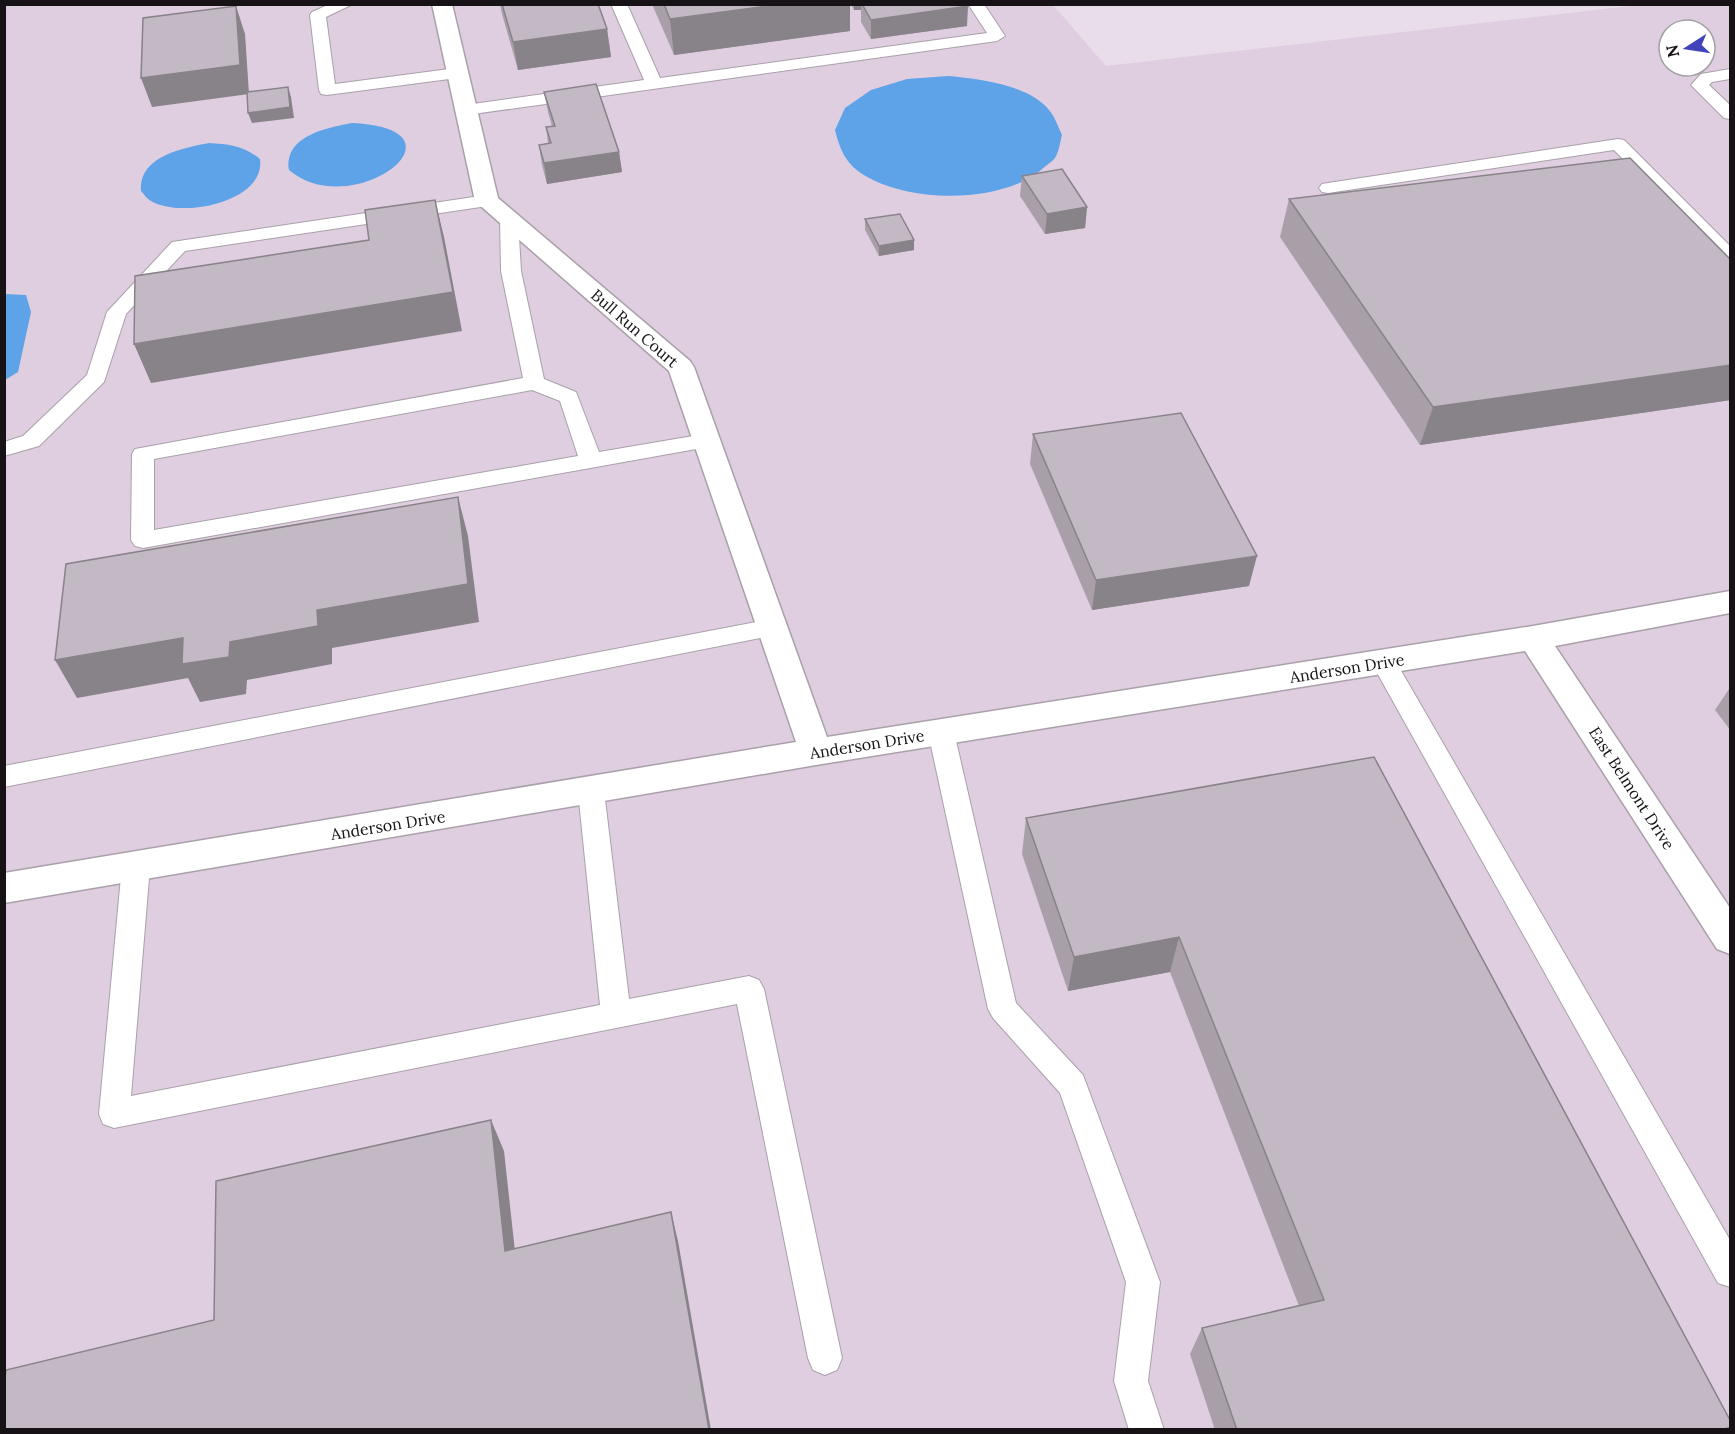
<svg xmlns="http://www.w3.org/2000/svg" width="1735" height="1434" viewBox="0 0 1735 1434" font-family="Lora,serif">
  <rect width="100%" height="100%" fill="#e8dde8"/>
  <path fill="#decedf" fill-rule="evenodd" d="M 5,5 L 1053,5 L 1106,66 L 1639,5 L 1730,5 L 1730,1429 L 5,1430 ZM 1669,30 L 1705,30 L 1705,66 L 1669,66 Z"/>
  <g fill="#5ea2e8">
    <path d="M 949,76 C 980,79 1033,85 1052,114 C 1056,120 1059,129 1062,135 C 1060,142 1059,152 1055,158 C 1052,162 1045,166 1041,170 C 1000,204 909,203 864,175 C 846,164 840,150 835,130 L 845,108 L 871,90 L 907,79 Z"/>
    <path d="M 352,123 C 478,129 352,224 289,170 C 284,136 326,128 352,123 Z"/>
    <path d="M 209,143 C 229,144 244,146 260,159 C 266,202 181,219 151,201 C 147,199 144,194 141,191 C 138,157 182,148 209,143 Z"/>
    <polygon points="4,294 26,295 31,312 18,372 5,380"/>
  </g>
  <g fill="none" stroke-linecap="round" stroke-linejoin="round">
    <defs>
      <g id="lane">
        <polygon points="330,4 353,4 326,17 335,84 457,68 465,73 457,78 327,95 321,94 319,90 310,15 312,12"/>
        <polygon points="611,4 627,4 660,78 987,33 968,4 984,4 1005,36 997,41 466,115 460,114 457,110 460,106 466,105 644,80"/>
        <polygon points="1730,69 1730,79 1712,82 1709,85 1730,105 1730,119 1724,118 1691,85 1701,74"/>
        <polygon points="1618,139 1624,140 1730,246 1730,262 1723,260 1614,150 1328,193 1322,192 1319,188 1322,184 1328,183"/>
        <polygon points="487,195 494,197 496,201 494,205 185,251 126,314 104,382 39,446 4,456 4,442 23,436 87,375 107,312 172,242"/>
        <path d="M 509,214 L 516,216 L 518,220 L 521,271 L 544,379 L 576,392 L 599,452 L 705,434 L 713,436 L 716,441 L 713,446 L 143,548 L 135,546 L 131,540 L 132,454 L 135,449 L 523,378 L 501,271 L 500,220 L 502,216 ZM 532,390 L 560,401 L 578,456 L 154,530 L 154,459 Z"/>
        <polygon points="772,619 781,622 784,628 781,634 4,787 4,766"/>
        <polygon points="1383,653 1392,655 1730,1240 1730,1287 1718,1283 1371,662 1374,655"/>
        <polygon points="941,722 950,725 954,732 1016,1003 1083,1075 1160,1282 1148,1381 1164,1430 1129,1430 1114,1381 1126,1282 1060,1093 993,1018 988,1009 928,732 932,725"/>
        <polygon points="591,780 600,784 604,791 629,999 749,976 759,980 764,989 842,1358 837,1370 825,1375 813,1370 808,1358 737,1004 114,1128 103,1124 99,1114 122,866 126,858 136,855 146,858 150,866 131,1096 600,1005 578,791 582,784"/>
      </g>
      <polygon id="street" points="432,4 452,4 498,198 690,361 694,367 827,737 1533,626 1730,591 1730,613 1555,646 1730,908 1730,954 1717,949 1525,651 816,765 4,903 4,873 796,742 669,371 475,201"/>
    </defs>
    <use href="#lane" stroke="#a9a0aa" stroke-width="2"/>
    <use href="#street" stroke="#a9a0aa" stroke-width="3"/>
    <use href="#lane" fill="#fff" fill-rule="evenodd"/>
    <use href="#street" fill="#fff" fill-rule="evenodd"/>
  </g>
  <g fill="#a89fa9">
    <polygon points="500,4 598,4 607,29 611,57 518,70 502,14"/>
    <polygon points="652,4 850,4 850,31 674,55"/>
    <polygon points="851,4 967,4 967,26 871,39 861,22 861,10 854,10"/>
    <polygon points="544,92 619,152 622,172 547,184 542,165 539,145 548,143 546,127 552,126 548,112"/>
    <polygon points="1022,176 1087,207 1085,228 1045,234 1020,196"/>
    <polygon points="1289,199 1731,260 1731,400 1420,445 1280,237"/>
    <polygon points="865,219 914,250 879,256 865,230"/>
    <polygon points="1033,434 1249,586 1092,610 1030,464"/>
    <polygon points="1731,686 1731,731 1715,710"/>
    <polygon points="1374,757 1731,1422 1731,1428 1729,1430 1215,1430 1190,1354 1202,1328 1299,1306 1170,972 1068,991 1022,854 1026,818"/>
  </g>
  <g fill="#888289">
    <polygon points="782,4 850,4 850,31 674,55 670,19"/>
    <rect x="854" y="4" width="7" height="6"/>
    <polygon points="236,6 245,34 249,94 152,107 141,78"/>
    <polygon points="968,6 967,26 871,39 871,20"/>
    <polygon points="607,29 611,57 518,70 513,42"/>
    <polygon points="288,87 291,97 294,118 252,123 248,113"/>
    <polygon points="619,152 622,172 547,184 544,163"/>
    <polygon points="435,200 444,237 462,331 151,383 134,344 453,292"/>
    <polygon points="1087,207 1085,228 1045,234 1047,214"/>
    <polygon points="914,240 914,250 879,256 879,246"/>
    <polygon points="1731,365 1731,400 1420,445 1433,407"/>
    <polygon points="458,497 468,536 479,622 332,648 332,664 247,680 246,694 200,702 188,678 77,698 55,660 183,638 230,642 317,610"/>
    <polygon points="1257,556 1249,586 1092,610 1096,580"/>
    <polygon points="1179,937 1170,972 1068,991 1074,957"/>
    <polygon points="491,1120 504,1151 518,1279 505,1251"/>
    <polygon points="671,1212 678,1241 711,1430 709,1430"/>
  </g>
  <g fill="#c3b9c4" stroke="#888289" stroke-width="1.5">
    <polygon points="502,4 598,4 607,29 513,42"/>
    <polygon points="664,4 782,4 670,19"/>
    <polygon points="862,4 967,4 968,6 871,20"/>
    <polygon points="236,6 240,65 141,78 143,18"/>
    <polygon points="596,84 619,152 544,163 539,145 551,143 546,127 555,126 544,92"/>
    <polygon points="288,87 290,107 248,113 247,92"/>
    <polygon points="1630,158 1731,260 1731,365 1433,407 1289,199"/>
    <polygon points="1062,169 1087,207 1047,214 1022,176"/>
    <polygon points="435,200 453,292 134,344 135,276 369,240 365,210"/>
    <polygon points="900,214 914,240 879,246 865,219"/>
    <polygon points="1181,413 1257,556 1096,580 1033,434"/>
    <polygon points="458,497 468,584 317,610 318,626 230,642 229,657 182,664 183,638 55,660 66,564"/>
    <polygon points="1374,757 1731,1422 1731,1427 1721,1430 1237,1430 1202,1328 1324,1300 1179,937 1074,957 1026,818"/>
    <polygon points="491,1120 505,1251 671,1212 709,1430 4,1430 4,1385 6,1370 214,1320 216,1181"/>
  </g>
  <g text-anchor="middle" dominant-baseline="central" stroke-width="4.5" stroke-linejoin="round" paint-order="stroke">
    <g font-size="16" fill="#161216" stroke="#fff">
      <text transform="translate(635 328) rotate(41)">Bull Run Court</text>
      <text transform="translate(1347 668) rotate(-9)">Anderson Drive</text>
      <text transform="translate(867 744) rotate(-9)">Anderson Drive</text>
      <text transform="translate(1632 788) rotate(57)">East Belmont Drive</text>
      <text transform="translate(388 825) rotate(-9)">Anderson Drive</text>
    </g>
  </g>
  <rect width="1735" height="1434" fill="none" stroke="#161216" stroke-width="12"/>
  <g transform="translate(1687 48) rotate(258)"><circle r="28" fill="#ffffff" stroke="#a2a0a2" stroke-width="1.5"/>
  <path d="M0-4.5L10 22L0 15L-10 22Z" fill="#4145b9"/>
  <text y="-9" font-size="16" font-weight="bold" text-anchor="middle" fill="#161216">N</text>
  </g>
</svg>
